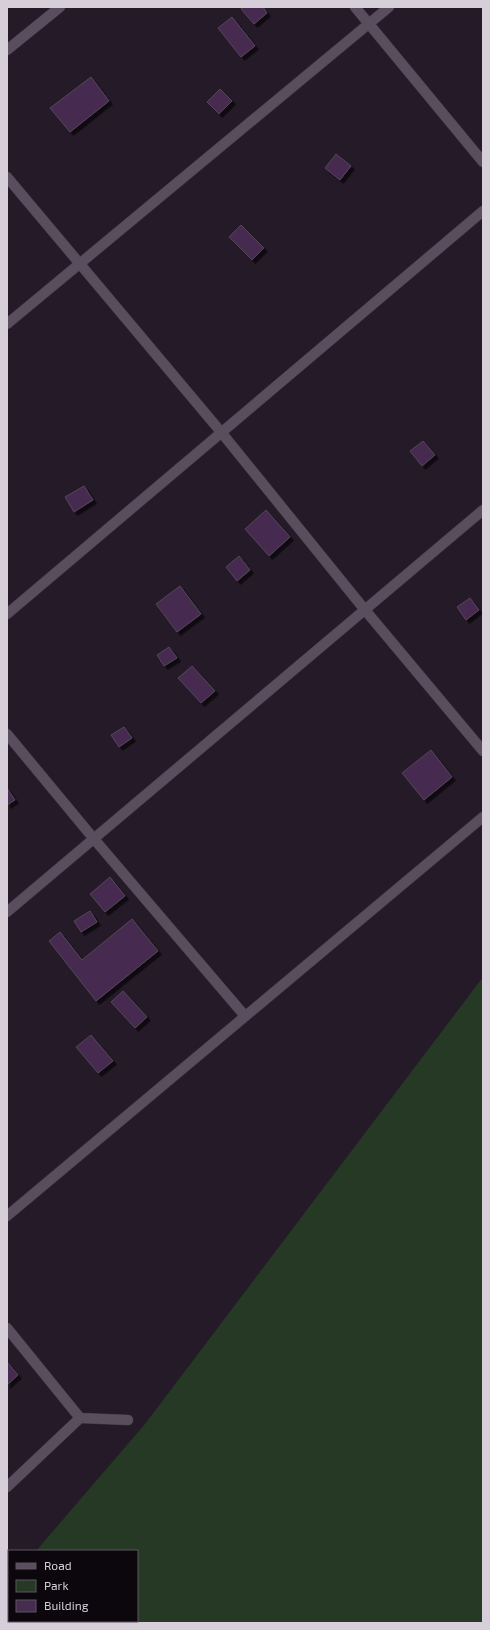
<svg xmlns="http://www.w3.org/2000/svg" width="490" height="1630" viewBox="0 0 490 1630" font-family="'Exo 2',sans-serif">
  <defs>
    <filter id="shadow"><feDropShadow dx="3.5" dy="3.5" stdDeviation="0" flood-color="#0009"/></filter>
  </defs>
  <rect width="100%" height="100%" fill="#241a28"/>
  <polygon fill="#263925" points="483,977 483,1623 7,1623 7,1585 9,1582 9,1621 137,1621 137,1551 36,1551 145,1424"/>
  <g fill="#462c4f" stroke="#534757" filter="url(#shadow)">
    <polygon points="244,7 263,7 267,13 254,24 241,9"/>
    <polygon points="232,17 255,46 241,57 218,28"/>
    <polygon points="91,77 109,101 70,132 50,108"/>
    <polygon points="220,89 232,101 219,114 207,102"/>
    <polygon points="336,154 351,166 340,180 325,168"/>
    <polygon points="241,225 264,248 252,260 229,237"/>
    <polygon points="423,441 435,455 422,466 410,451"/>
    <polygon points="84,486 93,500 74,512 65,497"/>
    <polygon points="266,510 290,537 269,556 245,529"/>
    <polygon points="239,556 250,570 237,581 226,567"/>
    <polygon points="180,586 201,614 177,632 156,604"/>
    <polygon points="470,598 479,610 466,620 457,607"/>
    <polygon points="169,647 177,658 164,666 157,655"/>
    <polygon points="192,666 215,691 201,703 178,678"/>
    <polygon points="124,727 132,738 119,747 111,735"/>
    <polygon points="431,750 452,777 424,800 402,773"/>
    <polygon points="7,788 15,800 7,805"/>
    <polygon points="110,877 125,896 105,912 90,894"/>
    <polygon points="90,911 97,922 81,932 74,921"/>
    <polygon points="132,919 158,951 96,1001 49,941 60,932 82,960"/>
    <polygon points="123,991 147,1017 135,1028 111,1002"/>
    <polygon points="91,1035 113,1061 98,1073 76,1047"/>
    <polygon points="7,1362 18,1375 7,1385"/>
  </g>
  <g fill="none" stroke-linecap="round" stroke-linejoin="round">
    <defs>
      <g id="street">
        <polyline points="355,7 483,162"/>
        <polyline points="7,50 60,7"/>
        <polyline points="7,177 221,432 365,610 483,751"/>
        <polyline points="7,324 389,7"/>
        <polyline points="7,614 483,211"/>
        <polyline points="7,734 94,839 245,1016"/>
        <polyline points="7,912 483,510"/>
        <polyline points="7,1216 483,817"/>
        <polyline points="7,1328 80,1418 128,1420"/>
        <polyline points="7,1487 80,1418"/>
      </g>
    </defs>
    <use href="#street" stroke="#3d3541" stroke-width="11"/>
    <use href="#street" stroke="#5a4e5e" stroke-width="10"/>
  </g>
  <rect width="490" height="1630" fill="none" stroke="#d6cfd9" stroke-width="16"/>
  <rect x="8" y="1550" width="130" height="72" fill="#0b070d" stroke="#5c575f"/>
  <rect x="16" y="1563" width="20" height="6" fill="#5a4e5e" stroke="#5c575f"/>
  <text x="44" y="1570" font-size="12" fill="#d6cfd9">Road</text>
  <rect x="16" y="1580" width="20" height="12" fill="#263925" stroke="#5c575f"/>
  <text x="44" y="1590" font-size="12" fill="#d6cfd9">Park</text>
  <rect x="16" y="1600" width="20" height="12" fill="#462c4f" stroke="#5c575f"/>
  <text x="44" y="1610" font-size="12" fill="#d6cfd9">Building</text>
</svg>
